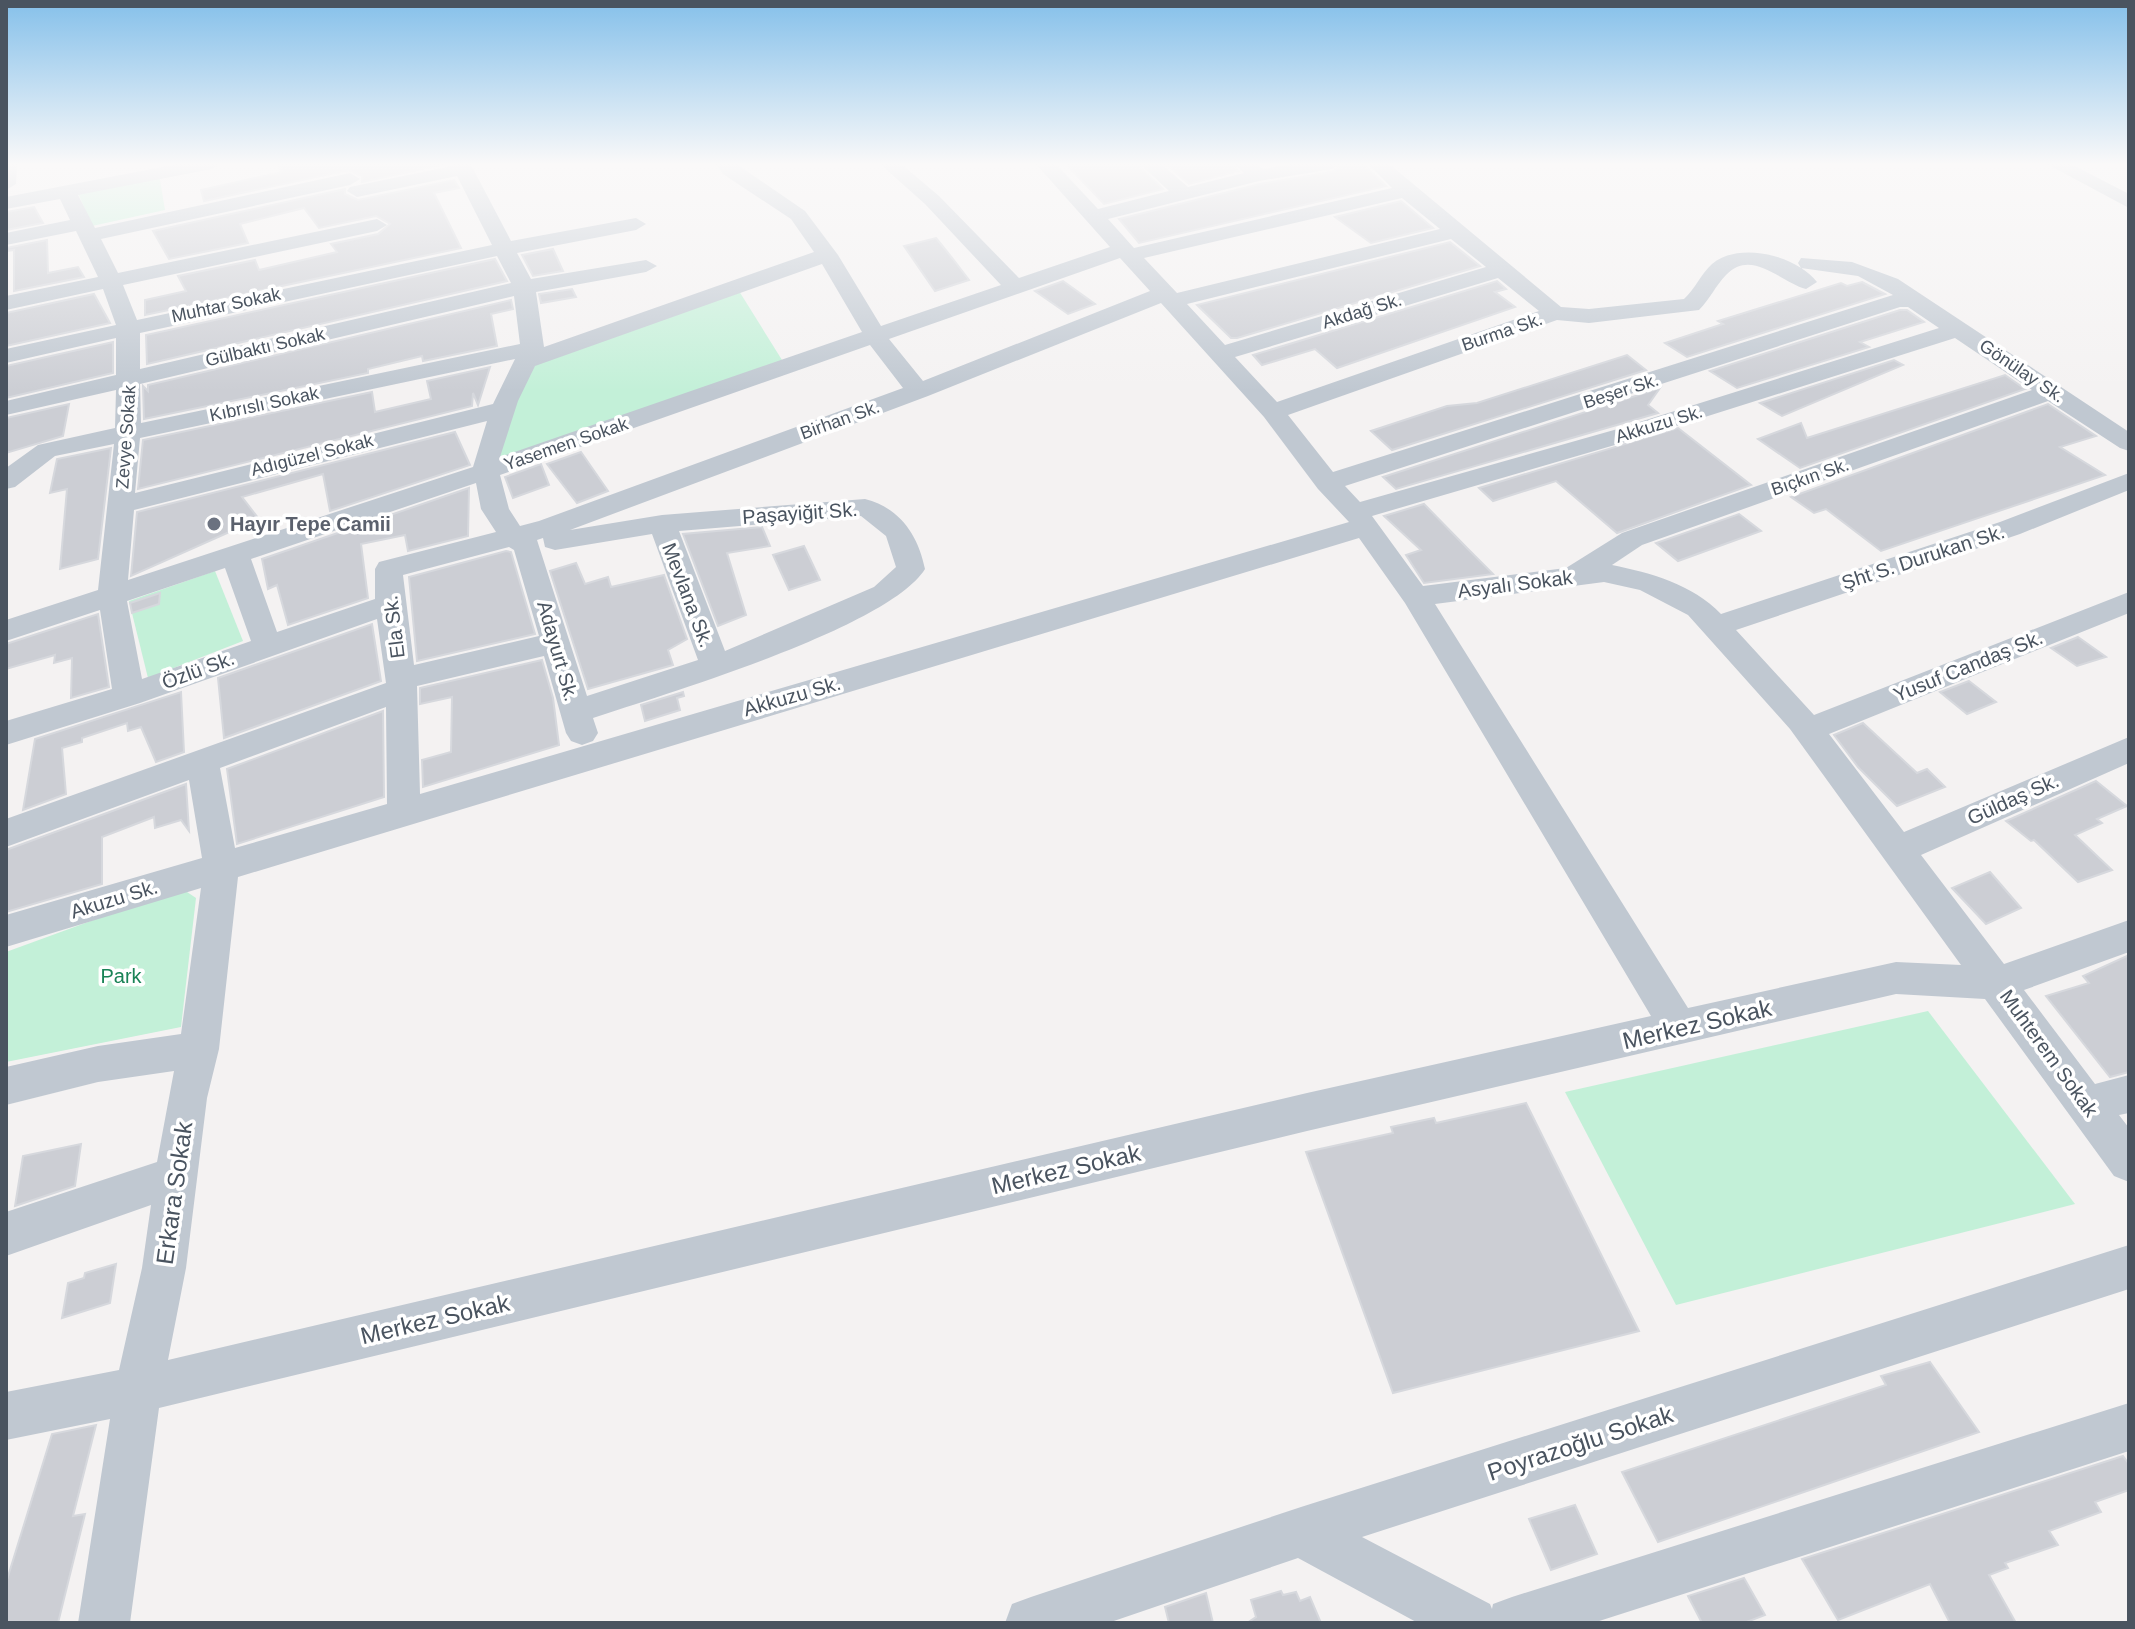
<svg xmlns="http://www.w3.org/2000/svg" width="2135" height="1629" viewBox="0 0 2135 1629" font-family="Helvetica,sans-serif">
  <rect width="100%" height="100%" fill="#f4f2f2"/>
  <g fill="#c3f0d8">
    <polygon points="159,174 165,210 92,226 78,193"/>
    <polygon points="739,291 787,368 486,471 526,361"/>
    <polygon points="215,571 243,641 148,678 129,601"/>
    <polygon points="181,888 196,898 181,1027 6,1062 6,952"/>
    <polygon points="1928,1011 2075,1204 1676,1305 1565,1092"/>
  </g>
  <g fill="#ccced4" stroke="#d6d8dd" stroke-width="2">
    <polygon points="278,163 445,163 446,164 362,182 362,176 349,170 204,201 201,190 282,172"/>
    <polygon points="1065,163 1136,163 1163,189 1104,204"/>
    <polygon points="1164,163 1230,163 1238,171 1189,184"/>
    <polygon points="1345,163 1362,163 1386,186 1139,243 1119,219 1260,184 1332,172"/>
    <polygon points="454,180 459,188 434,193 461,248 145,315 145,300 186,291 178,276 255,260 259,270 337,252 331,244 378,234 390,224 376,216 319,228 304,208 240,224 248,243 169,259 153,231 345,189 345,194 358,200"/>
    <polygon points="1401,201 1433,228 1371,243 1335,217"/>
    <polygon points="34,207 43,223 6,230 6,212"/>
    <polygon points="936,238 953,259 969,280 935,291 904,246"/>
    <polygon points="47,240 48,273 78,267 84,277 14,291 14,250 6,251 6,248"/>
    <polygon points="1450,242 1480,266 1237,338 1231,338 1197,305"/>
    <polygon points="553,249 563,271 533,276 522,255"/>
    <polygon points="495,259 507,281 147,364 146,335"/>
    <polygon points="1063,281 1095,304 1068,314 1035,291"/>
    <polygon points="1497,281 1506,289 1495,292 1515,307 1337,368 1315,349 1262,365 1253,355"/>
    <polygon points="1862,282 1885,294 1687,357 1665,343 1723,324 1718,321 1841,283 1847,286"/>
    <polygon points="572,289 576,297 541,303 539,294"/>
    <polygon points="94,294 110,323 6,346 6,313"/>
    <polygon points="511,300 513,309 491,314 497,346 423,361 422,356 368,369 368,373 144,419 143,386 148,391 148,385"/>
    <polygon points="1900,310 1907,310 1924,322 1860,342 1869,347 1737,388 1710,371"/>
    <polygon points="113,342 113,373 6,398 6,366"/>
    <polygon points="1627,355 1646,370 1392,450 1371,431 1447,406 1477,403"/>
    <polygon points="1894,360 1903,365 1782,416 1760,403"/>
    <polygon points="490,367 478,405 473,393 472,406 138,489 143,440 372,392 375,412 431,399 427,381"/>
    <polygon points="2005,375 2025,389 1800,468 1758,439 1801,423 1807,438"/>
    <polygon points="1660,388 1648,405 1658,413 1396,489 1383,477"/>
    <polygon points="69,404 63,436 6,453 6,418"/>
    <polygon points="2048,404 2096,436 2060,447 2105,475 1881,551 1826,509 1814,513 1791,497"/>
    <polygon points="1678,428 1751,485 1617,533 1556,481 1493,501 1479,488"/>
    <polygon points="455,432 470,465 330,511 323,474 242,497 268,531 257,535 254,521 131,576 137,512"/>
    <polygon points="111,448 98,559 60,569 67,489 50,493 57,459"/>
    <polygon points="581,452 608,491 577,503 547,464"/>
    <polygon points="541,464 549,485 513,498 505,477"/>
    <polygon points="469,488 468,536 408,551 405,535 361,544 368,598 288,625 277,585 268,589 262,559"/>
    <polygon points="1424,504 1467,548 1493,574 1424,583 1406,555 1421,550 1384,516"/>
    <polygon points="1739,514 1761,531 1678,561 1656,543"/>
    <polygon points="762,527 770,546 727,553 746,615 718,626 683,534"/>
    <polygon points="804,546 820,580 789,590 773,555"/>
    <polygon points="506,551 511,552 535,634 417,661 409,577"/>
    <polygon points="576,563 585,584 608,577 611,587 664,575 687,639 668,650 673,665 588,689 550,571"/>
    <polygon points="160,593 159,604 132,613 130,603"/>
    <polygon points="98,614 109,687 71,698 72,658 54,663 55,655 6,669 6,644"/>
    <polygon points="372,624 381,681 224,738 218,678"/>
    <polygon points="2078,637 2106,657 2077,666 2051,648"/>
    <polygon points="542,660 553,698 559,745 423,787 422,760 451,752 452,697 420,704 420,688"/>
    <polygon points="1969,681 1996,702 1967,714 1940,692"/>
    <polygon points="181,692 184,752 156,762 141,727 128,731 127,723 82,738 82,742 62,748 66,794 23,810 35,739"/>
    <polygon points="683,692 684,696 677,698 680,710 645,721 641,705"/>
    <polygon points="383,711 384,797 237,844 227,769"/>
    <polygon points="1863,723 1917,773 1927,769 1945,787 1897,806 1858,767 1834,735"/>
    <polygon points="2096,781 2127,806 2097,819 2102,823 2075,835 2112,870 2078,882 2034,840 2031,841 2006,821"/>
    <polygon points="186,784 189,831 181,820 155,828 154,817 102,837 102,884 6,912 6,850"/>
    <polygon points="1990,872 2021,908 1986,924 1952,888"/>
    <polygon points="2129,955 2129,1072 2110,1077 2046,996 2089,983 2083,976"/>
    <polygon points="1526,1103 1639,1331 1393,1393 1306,1152 1393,1133 1391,1127 1434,1118 1436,1123"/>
    <polygon points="81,1144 75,1186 15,1206 23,1156"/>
    <polygon points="116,1264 110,1303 62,1318 68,1283 84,1278 85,1273"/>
    <polygon points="1930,1362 1979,1432 1658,1542 1622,1472 1886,1385 1881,1376"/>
    <polygon points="96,1425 73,1516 85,1514 58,1623 6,1623 6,1583 52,1434"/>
    <polygon points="2123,1456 2129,1464 2129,1490 2095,1502 2101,1512 2049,1531 2058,1545 2005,1563 2008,1568 1989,1575 2016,1623 1950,1623 1930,1584 1838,1620 1802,1559"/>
    <polygon points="1575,1505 1597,1554 1551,1570 1529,1519"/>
    <polygon points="1744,1578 1765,1615 1744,1623 1702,1623 1688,1596"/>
    <polygon points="1281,1591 1283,1595 1296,1592 1300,1601 1310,1597 1321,1623 1247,1623 1256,1617 1251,1600"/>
    <polygon points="1206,1593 1213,1623 1169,1623 1165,1607"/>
  </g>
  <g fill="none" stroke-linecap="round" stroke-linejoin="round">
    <g fill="#c0c8d1" fill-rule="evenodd">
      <polygon points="6,163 17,163 16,184 6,190"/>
      <path d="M 183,163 L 222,163 L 212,169 L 78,195 L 95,228 L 350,173 L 360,179 L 350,185 L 101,239 L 118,273 L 377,219 L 387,225 L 377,231 L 123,285 L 137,320 L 492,245 L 457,176 L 357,197 L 347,191 L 350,187 L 452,166 L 450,163 L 470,163 L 511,241 L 636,218 L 646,224 L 636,230 L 517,253 L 531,279 L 646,260 L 657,266 L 646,272 L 536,292 L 544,347 L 814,252 L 791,219 L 723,174 L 715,163 L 735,163 L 805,211 L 838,255 L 881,326 L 1001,285 L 925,204 L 879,163 L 900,163 L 939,196 L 1019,278 L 1110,247 L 1035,163 L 1055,163 L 1098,209 L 1169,191 L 1139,163 L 1160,163 L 1188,187 L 1244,173 L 1233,163 L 1255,163 L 1263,169 L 1297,163 L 1342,163 L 1332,169 L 1259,181 L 1108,219 L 1134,248 L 1392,188 L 1367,163 L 1388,163 L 1561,307 L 1589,309 L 1684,299 C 1695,289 1701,274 1712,264 C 1739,241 1796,255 1817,282 L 1806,289 C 1780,282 1752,248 1726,275 C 1716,285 1710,299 1699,310 L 1589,323 L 1557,320 L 1288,415 L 1333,472 L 1893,295 L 1858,276 L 1801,268 L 1798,263 L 1801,258 L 1852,262 L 1898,279 L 2129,432 L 2129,451 L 2120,448 L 2048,401 L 1642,545 L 1612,565 C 1651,573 1692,584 1721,614 L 2000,522 L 2129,473 L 2129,490 L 2020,534 L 1736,630 L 1814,715 L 2129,592 L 2129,613 L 1829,734 L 1904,832 L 2129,737 L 2129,763 L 1921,855 L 2004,964 L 2129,920 L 2129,952 L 2024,990 L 2095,1084 L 2129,1075 L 2129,1113 L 2119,1115 L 2129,1128 L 2129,1182 L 2114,1176 L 1985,999 L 1896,994 L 1307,1131 L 159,1408 L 130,1623 L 78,1623 L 110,1419 L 6,1440 L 6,1392 L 119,1370 L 142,1268 L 151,1205 L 6,1256 L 6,1212 L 157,1162 L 174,1071 L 98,1082 L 6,1105 L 6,1067 L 98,1046 L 181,1034 L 201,888 L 6,947 L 6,915 L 202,858 L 189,780 L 6,847 L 6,819 L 386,683 L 377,619 L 140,703 L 6,745 L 6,721 L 112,689 L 100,610 L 6,641 L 6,620 L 98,590 L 114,444 L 55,456 L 15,487 L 6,489 L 6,468 L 38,445 L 115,428 L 116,390 L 6,415 L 6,401 L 116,375 L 116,338 L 6,363 L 6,349 L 116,325 L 103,289 L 6,310 L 6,296 L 98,277 L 76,231 L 6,245 L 6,233 L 70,220 L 60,199 L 6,209 L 6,197 ZM 1402,198 L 1440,229 L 1177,293 L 1144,258 ZM 1451,239 L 1486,267 L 1225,345 L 1187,304 ZM 497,256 L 511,283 L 140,369 L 140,333 ZM 1120,258 L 1150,291 L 923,381 L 889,339 ZM 822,264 L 862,332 L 500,457 L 518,401 L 535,366 ZM 1498,278 L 1539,311 L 1277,402 L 1235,357 ZM 514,296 L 520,344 L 141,423 L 140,384 ZM 1161,303 L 1264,417 L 1318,489 L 1349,522 L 420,794 L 417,686 L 544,656 L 566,733 L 571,741 L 582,745 L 593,741 L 598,733 L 593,718 C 665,694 888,628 925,569 C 918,535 900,508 865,499 L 662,515 L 570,530 L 928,396 ZM 1900,307 L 1908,307 L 1939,328 L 1614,430 L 1360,502 L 1345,486 ZM 1955,338 L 2032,390 L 1622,533 L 1566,568 L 1423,586 L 1372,516 L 1632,440 ZM 870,345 L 903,388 L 539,521 L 520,526 L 509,509 L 500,475 ZM 515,359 L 493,404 L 135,493 L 140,438 ZM 487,421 L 473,467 L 128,580 L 134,510 ZM 476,483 L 481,509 L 496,532 L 379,562 L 375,569 L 375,599 L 277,632 L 251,559 ZM 861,516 L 886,536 L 896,567 L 874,587 L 725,651 L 679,531 ZM 652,534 L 698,660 L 587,696 L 537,540 L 543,538 L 545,547 L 555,550 ZM 1359,538 L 1405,603 L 1651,1016 L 1307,1093 L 168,1360 L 186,1268 L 207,1098 L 219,1049 L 238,877 ZM 509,547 L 514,550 L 539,636 L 414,665 L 403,575 ZM 225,568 L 251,641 L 142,679 L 127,601 ZM 1604,582 L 1640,590 L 1688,615 L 1790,729 L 1961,965 L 1896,962 L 1688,1008 L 1435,604 ZM 386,707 L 387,804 L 235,848 L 220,768 Z"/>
      <polygon points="2045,163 2069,163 2129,194 2129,208"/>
      <polygon points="2129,1245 2129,1289 1362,1537 1490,1604 1492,1609 1493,1604 1512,1597 2129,1403 2129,1451 1593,1623 1418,1623 1298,1558 1108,1623 1005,1623 1012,1604 1031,1597 1301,1507"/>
    </g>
  </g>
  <linearGradient id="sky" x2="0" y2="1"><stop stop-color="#85c0ea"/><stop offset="0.42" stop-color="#faf9f9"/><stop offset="1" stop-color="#faf9f9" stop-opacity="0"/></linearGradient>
  <rect width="2135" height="391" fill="url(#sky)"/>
  <circle fill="#6b7280" stroke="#fff" stroke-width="3" cx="214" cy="524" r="8"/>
  <g text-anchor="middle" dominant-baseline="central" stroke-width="7" stroke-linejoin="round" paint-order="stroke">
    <g font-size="18" fill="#4a5460" stroke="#fff">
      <text transform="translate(226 305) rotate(-12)">Muhtar Sokak</text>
      <text transform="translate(1362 311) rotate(-17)">Akdağ Sk.</text>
      <text transform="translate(1502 332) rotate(-19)">Burma Sk.</text>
      <text transform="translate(265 347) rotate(-13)">Gülbaktı Sokak</text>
      <text transform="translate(2022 371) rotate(34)">Gönülay Sk.</text>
      <text transform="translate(1621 391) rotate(-18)">Beşer Sk.</text>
      <text transform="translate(264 404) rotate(-12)">Kıbrıslı Sokak</text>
      <text transform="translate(840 420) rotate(-20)">Birhan Sk.</text>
      <text transform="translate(1659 424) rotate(-17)">Akkuzu Sk.</text>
      <text transform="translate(126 437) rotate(-86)">Zevye Sokak</text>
      <text transform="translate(566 444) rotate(-19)">Yasemen Sokak</text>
      <text transform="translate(312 455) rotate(-14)">Adıgüzel Sokak</text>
      <text transform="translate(1810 477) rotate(-19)">Bıçkın Sk.</text>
    </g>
    <g font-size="20" fill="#4a5460" stroke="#fff">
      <text transform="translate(800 513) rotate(-4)">Paşayiğit Sk.</text>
      <text transform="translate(1923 557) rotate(-18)">Şht S. Durukan Sk.</text>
      <text transform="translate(1515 584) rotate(-7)">Asyalı Sokak</text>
      <text transform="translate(688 595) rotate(69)">Mevlana Sk.</text>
      <text transform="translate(394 627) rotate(-97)">Ela Sk.</text>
      <text transform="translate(558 651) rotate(74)">Adayurt Sk.</text>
      <text transform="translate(1968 666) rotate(-22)">Yusuf Candaş Sk.</text>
      <text transform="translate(198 670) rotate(-20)">Özlü Sk.</text>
      <text transform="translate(792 696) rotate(-16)">Akkuzu Sk.</text>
      <text transform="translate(2013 799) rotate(-24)">Güldaş Sk.</text>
      <text transform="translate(114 899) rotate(-17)">Akuzu Sk.</text>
      <text transform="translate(2049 1053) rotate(54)">Muhterem Sokak</text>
    </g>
    <g font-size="20" font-weight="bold" fill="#5b616d" stroke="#fff" text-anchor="start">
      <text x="230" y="524">Hayır Tepe Camii</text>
    </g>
    <g font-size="20" fill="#198356" stroke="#fff">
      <text x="121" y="976">Park</text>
    </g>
    <g font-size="24" fill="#4a5460" stroke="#fff">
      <text transform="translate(1697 1024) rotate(-13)">Merkez Sokak</text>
      <text transform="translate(1066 1169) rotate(-13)">Merkez Sokak</text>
      <text transform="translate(174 1193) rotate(-82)">Erkara Sokak</text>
      <text transform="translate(435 1319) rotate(-13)">Merkez Sokak</text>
      <text transform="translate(1580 1443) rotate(-18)">Poyrazoğlu Sokak</text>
    </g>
  </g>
  <rect width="2135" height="1629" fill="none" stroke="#4a5460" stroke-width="16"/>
</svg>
